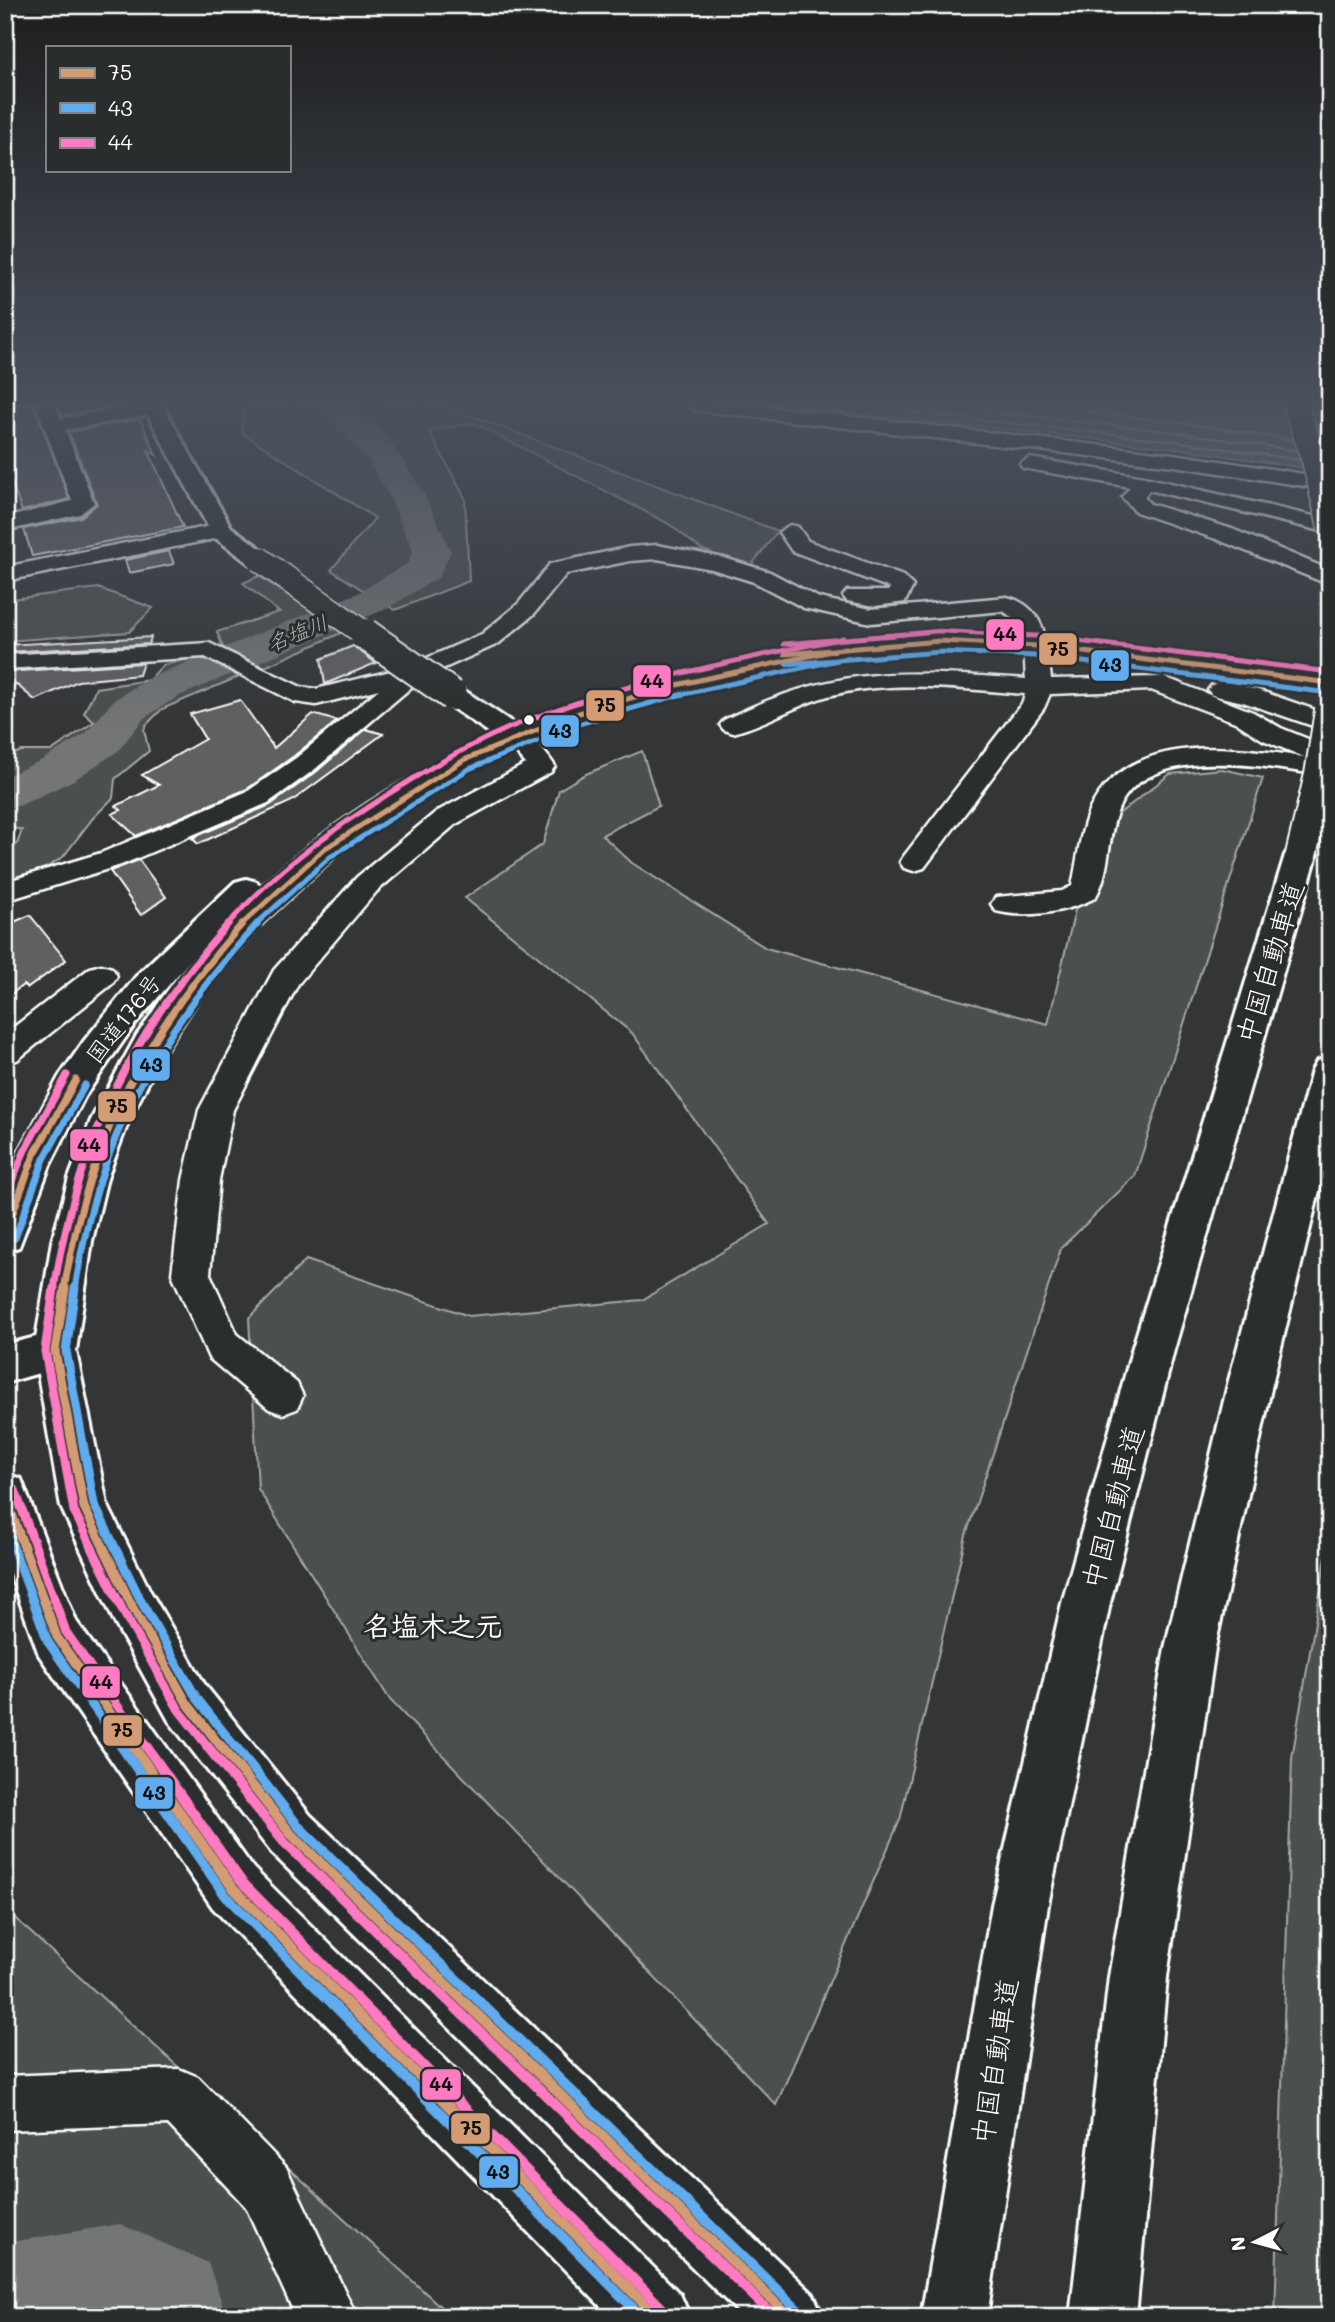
<svg xmlns="http://www.w3.org/2000/svg" width="1335" height="2322" viewBox="0 0 1335 2322" font-family="Mali,'Klee One',sans-serif">
  <rect width="100%" height="100%" fill="#333536"/>
  <filter id="ink" filterUnits="userSpaceOnUse"><feTurbulence type="fractalNoise" baseFrequency=".0143" numOctaves="2"/><feDisplacementMap in="SourceGraphic" scale="14" xChannelSelector="R" yChannelSelector="G"/><feConvolveMatrix kernelMatrix="1 2 1 2 8 2 1 2 1" color-interpolation-filters="sRGB"/></filter>
  <g filter="url(#ink)">
    <g fill="#4c4f50" stroke="#a6a7a8" stroke-width="2">
      <polygon points="244,404 440,404 778,531 749,568 701,549 669,524 474,423 429,431 465,498 469,581 395,610 331,570 375,518 242,433"/>
      <polygon points="259,576 343,632 265,667 223,647 217,632 279,612 243,583"/>
      <polygon points="98,588 153,608 129,632 5,641 5,600"/>
      <polygon points="206,655 238,677 162,709 146,725 144,730 149,751 115,779 113,798 93,818 63,857 44,869 5,880 5,854 17,844 22,830 5,826 5,758 21,751 51,751 94,722 84,713 96,688 149,680 163,665"/>
      <polygon points="642,751 659,806 602,835 632,863 766,948 1048,1024 1093,834 1170,774 1222,769 1263,778 1135,1176 1061,1248 966,1535 900,1820 776,2105 390,1700 258,1489 249,1318 306,1260 469,1316 642,1300 769,1224 632,1033 465,898 543,844 559,790 586,774"/>
      <polygon points="1330,1533 1330,2317 1275,2317 1292,1758"/>
      <polygon points="5,1909 452,2317 5,2317"/>
    </g>
    <polygon fill="#737576" stroke="#abacad" stroke-width="2" points="769,404 1330,404 1330,472 1173,448"/>
    <g fill="none" stroke-linecap="round" stroke-linejoin="round">
      <g stroke="#c7c8c8" stroke-width="2">
        <polyline points="835,404 1174,441 1300,460"/>
        <polyline points="920,404 1175,432 1297,451"/>
        <polyline points="1021,404 1176,422 1293,440"/>
      </g>
      <g fill="#737576" fill-rule="evenodd">
        <polygon points="327,404 359,404 358,413 385,436 403,460 426,498 451,551 439,577 386,609 179,696 144,718 118,751 74,780 21,805 5,809 5,777 42,760 86,733 114,700 149,678 358,593 408,563 413,551 390,498 368,460 325,414"/>
        <polygon points="120,2224 208,2263 227,2317 5,2317 5,2243"/>
      </g>
    </g>
    <g fill="#5f6162" stroke="#fff" stroke-width="2">
      <polygon points="5,404 34,404 69,499 22,511 5,465"/>
      <polygon points="58,404 129,404 62,416"/>
      <polygon points="140,419 156,455 148,450 183,527 32,556 24,529 81,517 97,504 69,432"/>
      <polygon points="169,551 174,564 129,573 125,560"/>
      <polygon points="151,637 149,644 5,652 5,645"/>
      <polygon points="353,646 376,663 325,684 321,659"/>
      <polygon points="143,663 139,675 78,681 35,700 5,675 5,672"/>
      <polygon points="240,700 274,748 313,714 337,721 294,756 247,789 136,836 112,814 121,810 116,806 159,785 142,775 205,739 190,714"/>
      <polygon points="366,729 383,734 292,801 198,844 192,838 270,805 316,772"/>
      <polygon points="139,860 166,897 141,915 110,871"/>
      <polygon points="30,915 66,960 28,988 23,985 5,999 5,926"/>
    </g>
    <g fill="none" stroke-linecap="round" stroke-linejoin="round">
      <defs>
        <g id="minor">
          <polygon points="36,404 55,404 60,419 144,404 161,404 164,408 154,414 65,430 94,503 80,514 5,531 5,518 72,501"/>
          <polygon points="686,404 744,404 1174,454 1330,478 1330,490 1174,466 695,410"/>
          <polygon points="1030,458 1144,477 1330,520 1330,533 1149,490 1144,497 1150,504 1232,529 1330,570 1330,585 1216,539 1136,512 1122,497 1130,487 1023,468 1020,464"/>
          <polygon points="221,524 232,531 229,536 5,581 5,567"/>
          <polygon points="790,525 798,527 808,541 903,576 913,586 905,602 875,606 847,601 843,596 847,591 888,591 890,588 792,551 779,532"/>
          <path d="M 657,545 L 724,558 L 770,572 L 819,598 L 871,609 L 1007,597 C 1047,607 1047,644 1051,679 L 1164,677 L 1253,712 L 1281,728 L 1330,748 L 1330,773 L 1321,775 C 1266,767 1145,742 1118,810 C 1107,837 1111,873 1095,898 C 1068,912 1026,919 996,911 L 991,904 L 996,897 L 1062,891 L 1072,886 C 1078,859 1080,827 1093,803 C 1134,731 1236,747 1304,757 L 1263,740 L 1235,722 L 1151,690 L 1050,694 L 1044,708 L 924,868 L 914,871 L 904,868 L 900,862 L 904,856 L 1023,702 L 1025,694 C 959,689 893,679 828,696 C 795,705 765,725 733,733 L 724,730 L 720,725 L 724,720 C 838,664 904,671 1026,679 C 1024,654 1027,625 1003,611 L 871,623 L 804,608 L 754,582 L 712,569 L 657,559 L 630,561 L 566,574 L 534,614 L 498,644 L 422,678 L 314,770 L 268,803 L 121,865 L 5,901 L 5,882 L 101,853 L 248,791 L 296,758 L 379,689 L 316,705 L 295,702 L 205,657 L 5,669 L 5,655 L 209,643 L 301,687 L 316,689 L 404,668 L 482,634 L 518,604 L 550,564 L 630,547 Z"/>
          <polygon points="1221,682 1258,690 1330,715 1330,732 1243,702 1212,695 1208,690 1212,685"/>
          <path d="M 515,729 C 531,733 546,753 555,766 L 551,772 L 456,824 L 377,891 L 298,984 L 233,1110 L 219,1180 L 210,1274 L 237,1334 L 297,1383 L 303,1396 L 297,1409 L 283,1414 L 269,1409 L 209,1358 L 172,1274 L 183,1180 L 199,1110 L 274,970 L 357,877 L 436,812 L 526,764 L 502,737 L 506,731 Z"/>
          <polygon points="101,965 112,968 117,976 112,984 17,1060 5,1064 5,1034 90,968"/>
          <polygon points="179,2069 198,2077 286,2167 357,2317 296,2317 246,2207 168,2124 5,2130 5,2076"/>
        </g>
        <g id="tertiary">
          <polygon points="142,404 162,404 231,527 268,554 271,559 268,564 250,564 213,536"/>
          <polygon points="452,687 462,689 525,731 529,737 525,743 515,746 505,743 442,701 438,695 442,689"/>
          <polygon points="55,1332 70,1338 76,1351 70,1364 5,1383 5,1345"/>
        </g>
        <g id="trunk">
          <path d="M 940,633 L 1036,638 L 1330,675 L 1330,691 L 1036,654 L 940,649 L 843,656 L 678,693 L 589,719 L 525,743 L 474,766 L 335,856 L 263,922 L 210,982 L 165,1050 L 129,1120 L 107,1178 L 92,1241 L 76,1351 L 107,1504 L 150,1591 L 205,1685 L 310,1815 L 813,2294 L 823,2317 L 743,2317 L 272,1853 L 169,1721 L 116,1625 L 61,1507 L 34,1351 L 52,1241 L 69,1178 L 91,1120 L 137,1035 L 194,956 L 135,1024 L 85,1096 L 50,1165 L 19,1247 L 5,1251 L 5,1179 L 59,1077 L 84,1041 L 139,973 L 235,882 L 246,879 L 257,882 L 261,887 C 422,737 602,693 810,648 L 822,642 Z"/>
          <polygon points="5,1473 21,1479 76,1621 253,1868 680,2294 690,2317 611,2317 213,1908 39,1655 5,1560"/>
        </g>
        <g id="motorway">
          <polygon points="1301,845 1312,848 1317,855 1174,1350 1110,1603 1048,1905 987,2317 921,2317 992,1905 1062,1603 1132,1350 1285,855 1290,848"/>
          <polygon points="1330,1057 1330,1146 1272,1384 1215,1648 1167,1977 1136,2317 1070,2317 1109,1977 1165,1648 1228,1384 1312,1070 1317,1061"/>
        </g>
      </defs>
      <use href="#minor" stroke="#fff" stroke-width="5"/>
      <use href="#tertiary" stroke="#fff" stroke-width="6"/>
      <use href="#trunk" stroke="#fff" stroke-width="6"/>
      <use href="#motorway" stroke="#fff" stroke-width="6"/>
      <use href="#minor" fill="#2a2d2e" fill-rule="evenodd"/>
      <use href="#tertiary" fill="#2a2d2e" fill-rule="evenodd"/>
      <use href="#trunk" fill="#2a2d2e" fill-rule="evenodd"/>
      <use href="#motorway" fill="#2a2d2e" fill-rule="evenodd"/>
      <defs>
        <polyline id="tertiary-bridge-far1" points="259,559 368,636"/>
        <polyline id="tertiary-bridge" points="365,634 452,695"/>
        <polyline id="motorway-bridge-far1" points="1295,404 1314,460 1330,527"/>
        <polyline id="motorway-bridge" points="1301,855 1320,775 1330,711"/>
      </defs>
      <use href="#tertiary-bridge-far1" stroke="#fff" stroke-width="27" stroke-linecap="butt"/>
      <use href="#tertiary-bridge" stroke="#fff" stroke-width="34" stroke-linecap="butt"/>
      <use href="#motorway-bridge-far1" stroke="#fff" stroke-width="27" stroke-linecap="butt"/>
      <use href="#motorway-bridge" stroke="#fff" stroke-width="34" stroke-linecap="butt"/>
      <use href="#tertiary-bridge-far1" stroke="#2a2d2e" stroke-width="24"/>
      <use href="#tertiary-bridge" stroke="#2a2d2e" stroke-width="30"/>
      <use href="#motorway-bridge-far1" stroke="#2a2d2e" stroke-width="24"/>
      <use href="#motorway-bridge" stroke="#2a2d2e" stroke-width="30"/>
      <defs>
        <g id="bus-1-far3">
          <polyline points="785,654 940,641 1036,646 1330,683"/>
          <polyline points="241,925 324,849 464,760 579,713 672,686 845,648"/>
        </g>
        <g id="bus-1-far2">
          <polyline points="5,1234 34,1155 76,1080"/>
          <path d="M 64,1290 C 88,1141 143,1036 242,924"/>
        </g>
        <g id="bus-1-far1">
          <polyline points="65,1288 55,1351 84,1507 133,1608 187,1703 222,1748"/>
          <polyline points="5,1495 57,1637 135,1748"/>
        </g>
        <g id="bus-1">
          <polyline points="133,1746 233,1888 657,2317"/>
          <polyline points="221,1746 291,1834 790,2317"/>
        </g>
        <g id="bus-2-far3">
          <polyline points="786,664 940,652 1035,656 1329,693"/>
          <polyline points="255,925 330,857 469,769 582,723 675,696 847,658"/>
        </g>
        <g id="bus-2-far2">
          <polyline points="15,1238 44,1159 85,1085"/>
          <path d="M 75,1290 C 97,1139 156,1036 257,924"/>
        </g>
        <g id="bus-2-far1">
          <polyline points="75,1288 66,1351 94,1504 142,1603 196,1697 236,1748"/>
          <polyline points="5,1525 48,1642 122,1748"/>
        </g>
        <g id="bus-2">
          <polyline points="121,1746 225,1895 642,2317"/>
          <polyline points="235,1746 299,1827 797,2309"/>
        </g>
        <polyline id="bus-3-far4" points="884,636 939,631 1029,636"/>
        <g id="bus-3-far3">
          <polyline points="994,634 1037,636 1330,672"/>
          <polyline points="784,644 905,634"/>
          <path d="M 227,925 C 267,880 313,843 364,810 C 411,779 459,749 511,727 C 617,683 731,662 843,638"/>
        </g>
        <g id="bus-3-far2">
          <polyline points="5,1198 25,1150 67,1075"/>
          <path d="M 54,1290 C 76,1144 131,1034 228,924"/>
        </g>
        <g id="bus-3-far1">
          <polyline points="54,1288 45,1351 74,1511 124,1613 179,1710 209,1748"/>
          <polyline points="15,1490 66,1632 147,1748"/>
        </g>
        <g id="bus-3">
          <polyline points="146,1746 241,1881 664,2310"/>
          <polyline points="207,1746 284,1842 775,2317"/>
        </g>
      </defs>
      <use href="#bus-1-far3" stroke="#2a2d2e" stroke-width="10"/>
      <use href="#bus-1-far2" stroke="#2a2d2e" stroke-width="12"/>
      <use href="#bus-1-far1" stroke="#2a2d2e" stroke-width="14"/>
      <use href="#bus-1" stroke="#2a2d2e" stroke-width="16"/>
      <use href="#bus-2-far3" stroke="#2a2d2e" stroke-width="10"/>
      <use href="#bus-2-far2" stroke="#2a2d2e" stroke-width="12"/>
      <use href="#bus-2-far1" stroke="#2a2d2e" stroke-width="14"/>
      <use href="#bus-2" stroke="#2a2d2e" stroke-width="16"/>
      <use href="#bus-3-far4" stroke="#2a2d2e" stroke-width="8"/>
      <use href="#bus-3-far3" stroke="#2a2d2e" stroke-width="10"/>
      <use href="#bus-3-far2" stroke="#2a2d2e" stroke-width="12"/>
      <use href="#bus-3-far1" stroke="#2a2d2e" stroke-width="14"/>
      <use href="#bus-3" stroke="#2a2d2e" stroke-width="16"/>
      <use href="#bus-1-far3" stroke="#d39c74" stroke-width="5"/>
      <use href="#bus-1-far2" stroke="#d39c74" stroke-width="7"/>
      <use href="#bus-1-far1" stroke="#d39c74" stroke-width="9"/>
      <use href="#bus-1" stroke="#d39c74" stroke-width="10"/>
      <use href="#bus-2-far3" stroke="#60acee" stroke-width="5"/>
      <use href="#bus-2-far2" stroke="#60acee" stroke-width="7"/>
      <use href="#bus-2-far1" stroke="#60acee" stroke-width="9"/>
      <use href="#bus-2" stroke="#60acee" stroke-width="10"/>
      <use href="#bus-3-far4" stroke="#fe7ac1" stroke-width="4.5"/>
      <use href="#bus-3-far3" stroke="#fe7ac1" stroke-width="5"/>
      <use href="#bus-3-far2" stroke="#fe7ac1" stroke-width="7"/>
      <use href="#bus-3-far1" stroke="#fe7ac1" stroke-width="9"/>
      <use href="#bus-3" stroke="#fe7ac1" stroke-width="10"/>
    </g>
  </g>
  <linearGradient id="sky" x2="0" y2="1"><stop stop-color="#1c1d1e"/><stop offset="0.55" stop-color="#4a515d"/><stop offset="1" stop-color="#4a515d" stop-opacity="0"/></linearGradient>
  <rect width="1335" height="729" fill="url(#sky)"/>
  <circle fill="#fff" stroke="#2a2d2e" stroke-width="2.5" cx="529" cy="720" r="6"/>
  <g text-anchor="middle" dominant-baseline="central" stroke-width="6" stroke-linejoin="round" paint-order="stroke">
    <g font-size="21" font-style="italic" fill="#b2b3b4" stroke="#2a2d2e">
      <text transform="translate(297 632) rotate(-22)">名塩川</text>
    </g>
    <g font-size="23" fill="#fff" stroke="#2a2d2e">
      <text transform="translate(123 1018) rotate(-52)">国道176号</text>
    </g>
    <g font-size="28" fill="#fff" stroke="#2a2d2e">
      <text transform="translate(1269 962) rotate(-73)">中国自動車道</text>
      <text transform="translate(1112 1507) rotate(-75)">中国自動車道</text>
      <text transform="translate(994 2061) rotate(-81)">中国自動車道</text>
    </g>
    <g font-size="28" font-weight="bold" fill="#fff" stroke="#2a2d2e">
      <text x="433" y="1625">名塩木之元</text>
    </g>
  </g>
  <g stroke="#2a2d2e" stroke-width="2.5">
    <rect x="985" y="618" width="40" height="33" rx="7" fill="#fe7ac1"/>
    <rect x="1038" y="632" width="40" height="34" rx="7" fill="#d39c74"/>
    <rect x="1090" y="649" width="40" height="33" rx="7" fill="#60acee"/>
    <rect x="632" y="664" width="40" height="34" rx="7" fill="#fe7ac1"/>
    <rect x="585" y="689" width="40" height="33" rx="7" fill="#d39c74"/>
    <rect x="540" y="714" width="40" height="34" rx="7" fill="#60acee"/>
    <rect x="131" y="1048" width="40" height="34" rx="7" fill="#60acee"/>
    <rect x="97" y="1090" width="40" height="33" rx="7" fill="#d39c74"/>
    <rect x="69" y="1128" width="40" height="34" rx="7" fill="#fe7ac1"/>
    <rect x="81" y="1665" width="40" height="34" rx="7" fill="#fe7ac1"/>
    <rect x="102" y="1714" width="41" height="33" rx="7" fill="#d39c74"/>
    <rect x="134" y="1776" width="40" height="34" rx="7" fill="#60acee"/>
    <rect x="421" y="2068" width="41" height="33" rx="7" fill="#fe7ac1"/>
    <rect x="450" y="2112" width="41" height="33" rx="7" fill="#d39c74"/>
    <rect x="478" y="2155" width="41" height="34" rx="7" fill="#60acee"/>
  </g>
  <g font-size="19" text-anchor="middle" font-weight="bold" fill="#111">
    <text x="1005" y="641">44</text>
    <text x="1058" y="656">75</text>
    <text x="1110" y="672">43</text>
    <text x="652" y="688">44</text>
    <text x="605" y="712">75</text>
    <text x="560" y="738">43</text>
    <text x="151" y="1072">43</text>
    <text x="117" y="1113">75</text>
    <text x="89" y="1152">44</text>
    <text x="101" y="1689">44</text>
    <text x="122" y="1737">75</text>
    <text x="154" y="1800">43</text>
    <text x="441" y="2091">44</text>
    <text x="471" y="2135">75</text>
    <text x="498" y="2179">43</text>
  </g>
  <rect width="1335" height="2322" fill="none" stroke="#2a2d2e" stroke-width="28"/>
  <rect x="14" y="14" width="1307" height="2294" fill="none" stroke="#fff" stroke-width="2.5" filter="url(#ink)"/>
  <rect x="46" y="46" width="245" height="126" fill="#2a2d2e" stroke="#7f8182" stroke-width="2"/>
  <rect x="60" y="68" width="35" height="10" fill="#d39c74" stroke="#7f8182" stroke-width="2"/>
  <text x="108" y="80" font-size="21" fill="#ffffff">75</text>
  <rect x="60" y="103" width="35" height="10" fill="#60acee" stroke="#7f8182" stroke-width="2"/>
  <text x="108" y="116" font-size="21" fill="#ffffff">43</text>
  <rect x="60" y="138" width="35" height="10" fill="#fe7ac1" stroke="#7f8182" stroke-width="2"/>
  <text x="108" y="150" font-size="21" fill="#ffffff">44</text>
  <g transform="translate(1255 2242) rotate(264)" stroke="#2a2d2e" stroke-width="5" paint-order="stroke">
  <path d="M0-5L12 26L0 18L-12 26Z" fill="#ffffff"/>
  <text y="-10" font-size="19" font-weight="bold" text-anchor="middle" fill="#ffffff">N</text>
  </g>
</svg>
